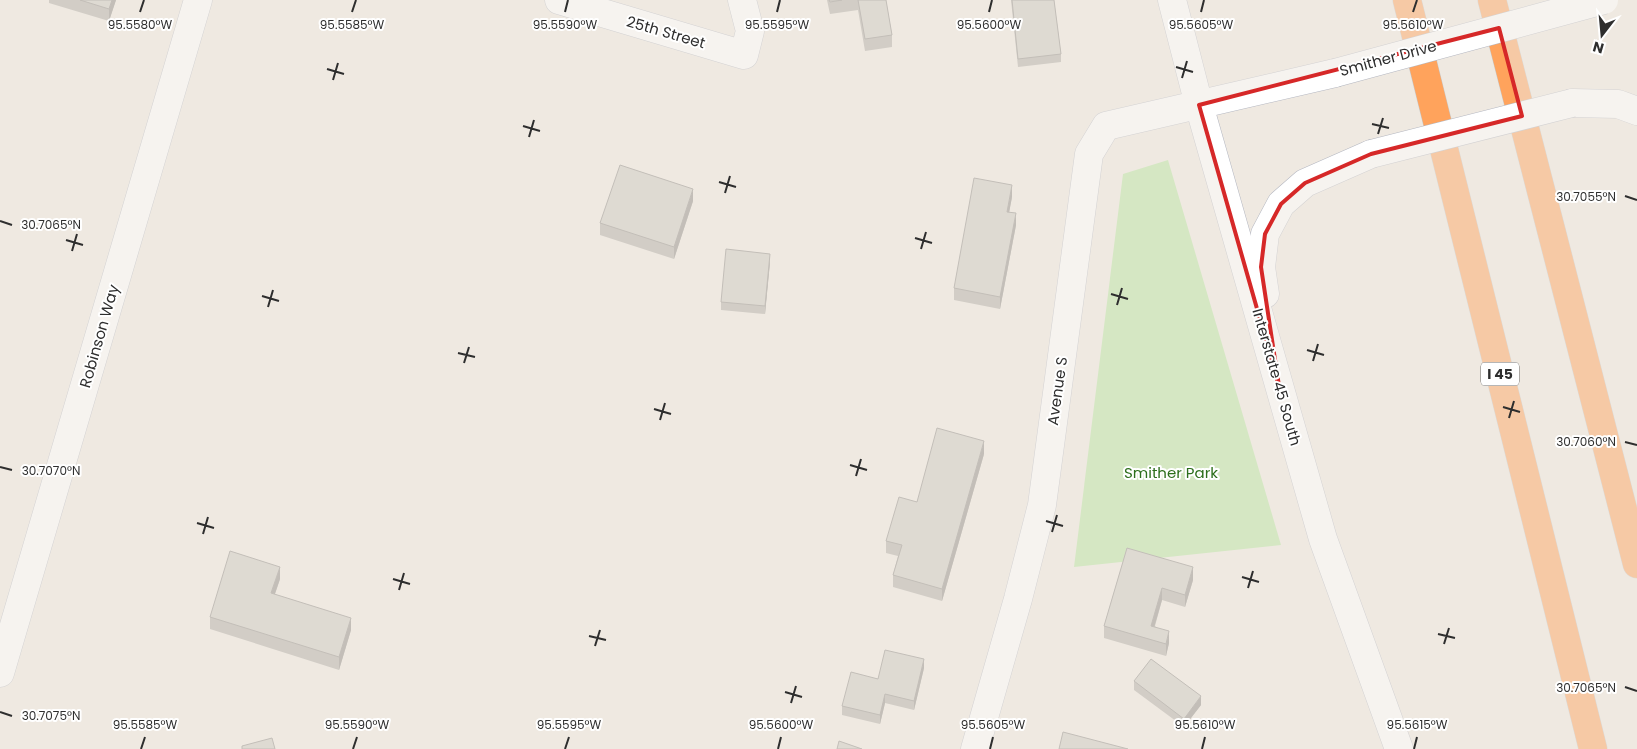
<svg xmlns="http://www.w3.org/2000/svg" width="1637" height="749" viewBox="0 0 1637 749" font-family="Poppins,sans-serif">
  <rect width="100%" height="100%" fill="#efe9e1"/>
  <polygon fill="#b6e59e" points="1168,160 1281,545 1074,567 1123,174"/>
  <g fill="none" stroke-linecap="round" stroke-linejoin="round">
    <defs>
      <g id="street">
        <polyline points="559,0 744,55 750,31 742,0"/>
        <polyline points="0,673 198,0"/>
      </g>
      <g id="secondary">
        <polyline points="1172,0 1199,105 1323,539 1399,749"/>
        <polyline points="1572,103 1618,104 1637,111"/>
        <polyline points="1265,294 1261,267 1265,234 1281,204 1305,183 1371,154"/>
        <polyline points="975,749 1018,599 1042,505 1089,154 1106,126 1335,73"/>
      </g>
      <g id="highway">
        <polyline points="1407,0 1593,749"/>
        <polyline points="1492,0 1637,564"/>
      </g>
    </defs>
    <use href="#street" stroke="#b4b7c1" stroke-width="29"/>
    <use href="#secondary" stroke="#b4b7c1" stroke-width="29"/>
    <use href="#highway" stroke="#c9c9c9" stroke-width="29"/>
    <use href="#street" stroke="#fff" stroke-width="28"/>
    <use href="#secondary" stroke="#fff" stroke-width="28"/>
    <use href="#highway" stroke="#ffa35c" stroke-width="28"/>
    <defs>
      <g id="secondary-bridge">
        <polyline points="1335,73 1604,0"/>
        <polyline points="1371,154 1572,103"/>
      </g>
    </defs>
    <use href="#secondary-bridge" stroke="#b4b7c1" stroke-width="29" stroke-linecap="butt"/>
    <use href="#secondary-bridge" stroke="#fff" stroke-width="28"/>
  </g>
  <g fill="#afaba4">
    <polygon points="49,0 116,0 109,21 49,3"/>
    <polygon points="827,0 886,0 892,35 892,47 865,51 858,10 830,14"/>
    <polygon points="1011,0 1054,0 1061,54 1061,62 1018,67"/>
    <polygon points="1012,197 1009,212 1016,225 1000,309 954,300 954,288"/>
    <polygon points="693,201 674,259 600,235 600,223"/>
    <polygon points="770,262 765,314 721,310 721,302"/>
    <polygon points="984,454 942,601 893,587 893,575 898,556 886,553 886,541"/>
    <polygon points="1127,548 1193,580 1185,607 1162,600 1155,626 1169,643 1166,656 1104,638 1104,626"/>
    <polygon points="280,579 275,594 351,630 339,670 210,629 210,617"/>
    <polygon points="924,668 914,710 885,703 880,724 842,715 842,706 878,679"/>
    <polygon points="1134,681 1201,705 1184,727 1134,690"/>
  </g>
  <g fill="#8e8b86">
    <polygon points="112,0 116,0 109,21 109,9"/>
    <polygon points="1012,185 1012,197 1007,224 1007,212"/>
    <polygon points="693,189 693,201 674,259 674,247"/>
    <polygon points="1016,213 1016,225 1000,309 1000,297"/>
    <polygon points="770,254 770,262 765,314 765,306"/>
    <polygon points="984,441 984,454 942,601 942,589"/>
    <polygon points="280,567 280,579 271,605 271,593"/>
    <polygon points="1193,567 1193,580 1185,607 1185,595"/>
    <polygon points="1162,588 1162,600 1151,638 1151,626"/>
    <polygon points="351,618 351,630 339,670 339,657"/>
    <polygon points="1169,631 1169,643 1166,656 1166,644"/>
    <polygon points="924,659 924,668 914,710 914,701"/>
    <polygon points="885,694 885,703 880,724 880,715"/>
    <polygon points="1201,696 1201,705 1184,727 1184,719"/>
  </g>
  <g fill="#cbc7bf" stroke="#8e8b86">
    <polygon points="80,0 112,0 109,9"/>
    <polygon points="829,0 842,0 830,2"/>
    <polygon points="858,0 886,0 892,35 865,39"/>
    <polygon points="1012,0 1054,0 1061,54 1018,59"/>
    <polygon points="620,165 693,189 674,247 600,223"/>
    <polygon points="974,178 1012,185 1007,212 1016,213 1000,297 954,288"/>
    <polygon points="726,249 770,254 765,306 721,302"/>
    <polygon points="937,428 984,441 942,589 893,575 902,545 886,541 899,497 917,502"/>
    <polygon points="1127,548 1193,567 1185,595 1162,588 1151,626 1169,631 1166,644 1104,626"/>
    <polygon points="230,551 280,567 271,593 351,618 339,657 210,617"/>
    <polygon points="885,650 924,659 914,701 885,694 880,715 842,706 851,672 878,679"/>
    <polygon points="1151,659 1201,696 1184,719 1134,681"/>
    <polygon points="1063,732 1128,749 1059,749"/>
    <polygon points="272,738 275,749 242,749 242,746"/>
    <polygon points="839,741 862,749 837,749"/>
  </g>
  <path d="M0 0H1637V749H0ZM 1499,28 L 1522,116 L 1371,154 L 1305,183 L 1281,204 L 1265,234 L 1261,267 L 1279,386 L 1199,105 Z" fill="#efe9e1" fill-opacity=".55" fill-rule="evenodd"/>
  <path fill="none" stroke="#d62828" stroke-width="4" stroke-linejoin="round" d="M 1499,28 L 1522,116 L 1371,154 L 1305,183 L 1281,204 L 1265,234 L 1261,267 L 1279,386 L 1199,105 Z"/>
  <path fill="none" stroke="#2e2e2e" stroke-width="2" d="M 140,12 L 144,0M 352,12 L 356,0M 565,12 L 568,0M 777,12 L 780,0M 989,12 L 992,0M 1201,12 L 1204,0M 1413,12 L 1417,0M 1176,67 L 1193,72M 327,69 L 344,74M 1182,78 L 1187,61M 333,80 L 338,63M 1372,124 L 1389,128M 523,126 L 540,131M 1378,134 L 1383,118M 529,137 L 534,120M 719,182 L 736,187M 725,193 L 730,176M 1625,196 L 1637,200M 0,221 L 12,225M 915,238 L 932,243M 66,240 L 83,245M 921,249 L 926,232M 72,251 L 77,234M 1111,294 L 1128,299M 262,296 L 279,301M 1117,305 L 1122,288M 268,307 L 273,290M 1307,350 L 1324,355M 458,353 L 475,357M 1313,361 L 1318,344M 464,363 L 469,347M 1503,407 L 1520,412M 654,409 L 671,414M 1509,418 L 1514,401M 660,420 L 665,403M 1625,442 L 1637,445M 850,465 L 867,470M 0,467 L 12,470M 856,476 L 861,459M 1046,521 L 1063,526M 197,523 L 214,528M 1052,532 L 1057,515M 203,534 L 208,517M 1242,577 L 1259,582M 393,579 L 410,584M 1248,588 L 1253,571M 399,590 L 404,573M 1438,634 L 1455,638M 589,636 L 606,640M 1444,644 L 1449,628M 595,646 L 600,630M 1625,687 L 1637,691M 785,692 L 802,697M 791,703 L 796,686M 0,712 L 12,716M 141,749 L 145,737M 353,749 L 357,737M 565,749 L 569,737M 778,749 L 781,737M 990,749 L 993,737M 1202,749 L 1205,737M 1414,749 L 1417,737"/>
  <g text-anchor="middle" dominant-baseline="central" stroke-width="4" stroke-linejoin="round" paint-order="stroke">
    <rect fill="#fff" stroke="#6d6d6d" stroke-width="1" x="1481" y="362.5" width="38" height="23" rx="4"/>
    <g font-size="14" font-weight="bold" fill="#2e2e2e">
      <text x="1500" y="374">I 45</text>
    </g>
    <g font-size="15" fill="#2e2e2e" stroke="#fff">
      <text transform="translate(666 32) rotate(16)">25th Street</text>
      <text transform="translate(1388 58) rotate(-15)">Smither Drive</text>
      <text transform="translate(99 336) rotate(-74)">Robinson Way</text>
      <text transform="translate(1277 377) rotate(74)">Interstate 45 South</text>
      <text transform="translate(1057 391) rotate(-82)">Avenue S</text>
    </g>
    <g font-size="15" fill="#2c6e1b" stroke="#fff">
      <text x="1171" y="472">Smither Park</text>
    </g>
  </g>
  <g font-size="12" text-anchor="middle" fill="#2e2e2e" stroke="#fff" stroke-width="4" stroke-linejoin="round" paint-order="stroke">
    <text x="140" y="29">95.5580°W</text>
    <text x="352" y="29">95.5585°W</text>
    <text x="565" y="29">95.5590°W</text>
    <text x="777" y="29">95.5595°W</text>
    <text x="989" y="29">95.5600°W</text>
    <text x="1201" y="29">95.5605°W</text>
    <text x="1413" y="29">95.5610°W</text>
    <text x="1586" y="201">30.7055°N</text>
    <text x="51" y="229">30.7065°N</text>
    <text x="1586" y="446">30.7060°N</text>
    <text x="51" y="475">30.7070°N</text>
    <text x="1586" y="692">30.7065°N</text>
    <text x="51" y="720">30.7075°N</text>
    <text x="145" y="729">95.5585°W</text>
    <text x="357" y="729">95.5590°W</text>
    <text x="569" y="729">95.5595°W</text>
    <text x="781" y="729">95.5600°W</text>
    <text x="993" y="729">95.5605°W</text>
    <text x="1205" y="729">95.5610°W</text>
    <text x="1417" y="729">95.5615°W</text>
  </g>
  <g transform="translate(1602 35) rotate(196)" stroke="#ffffff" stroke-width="4" paint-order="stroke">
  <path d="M0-4L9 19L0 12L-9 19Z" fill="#2e2e2e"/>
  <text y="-8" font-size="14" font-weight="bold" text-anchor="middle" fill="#2e2e2e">N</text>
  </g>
</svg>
